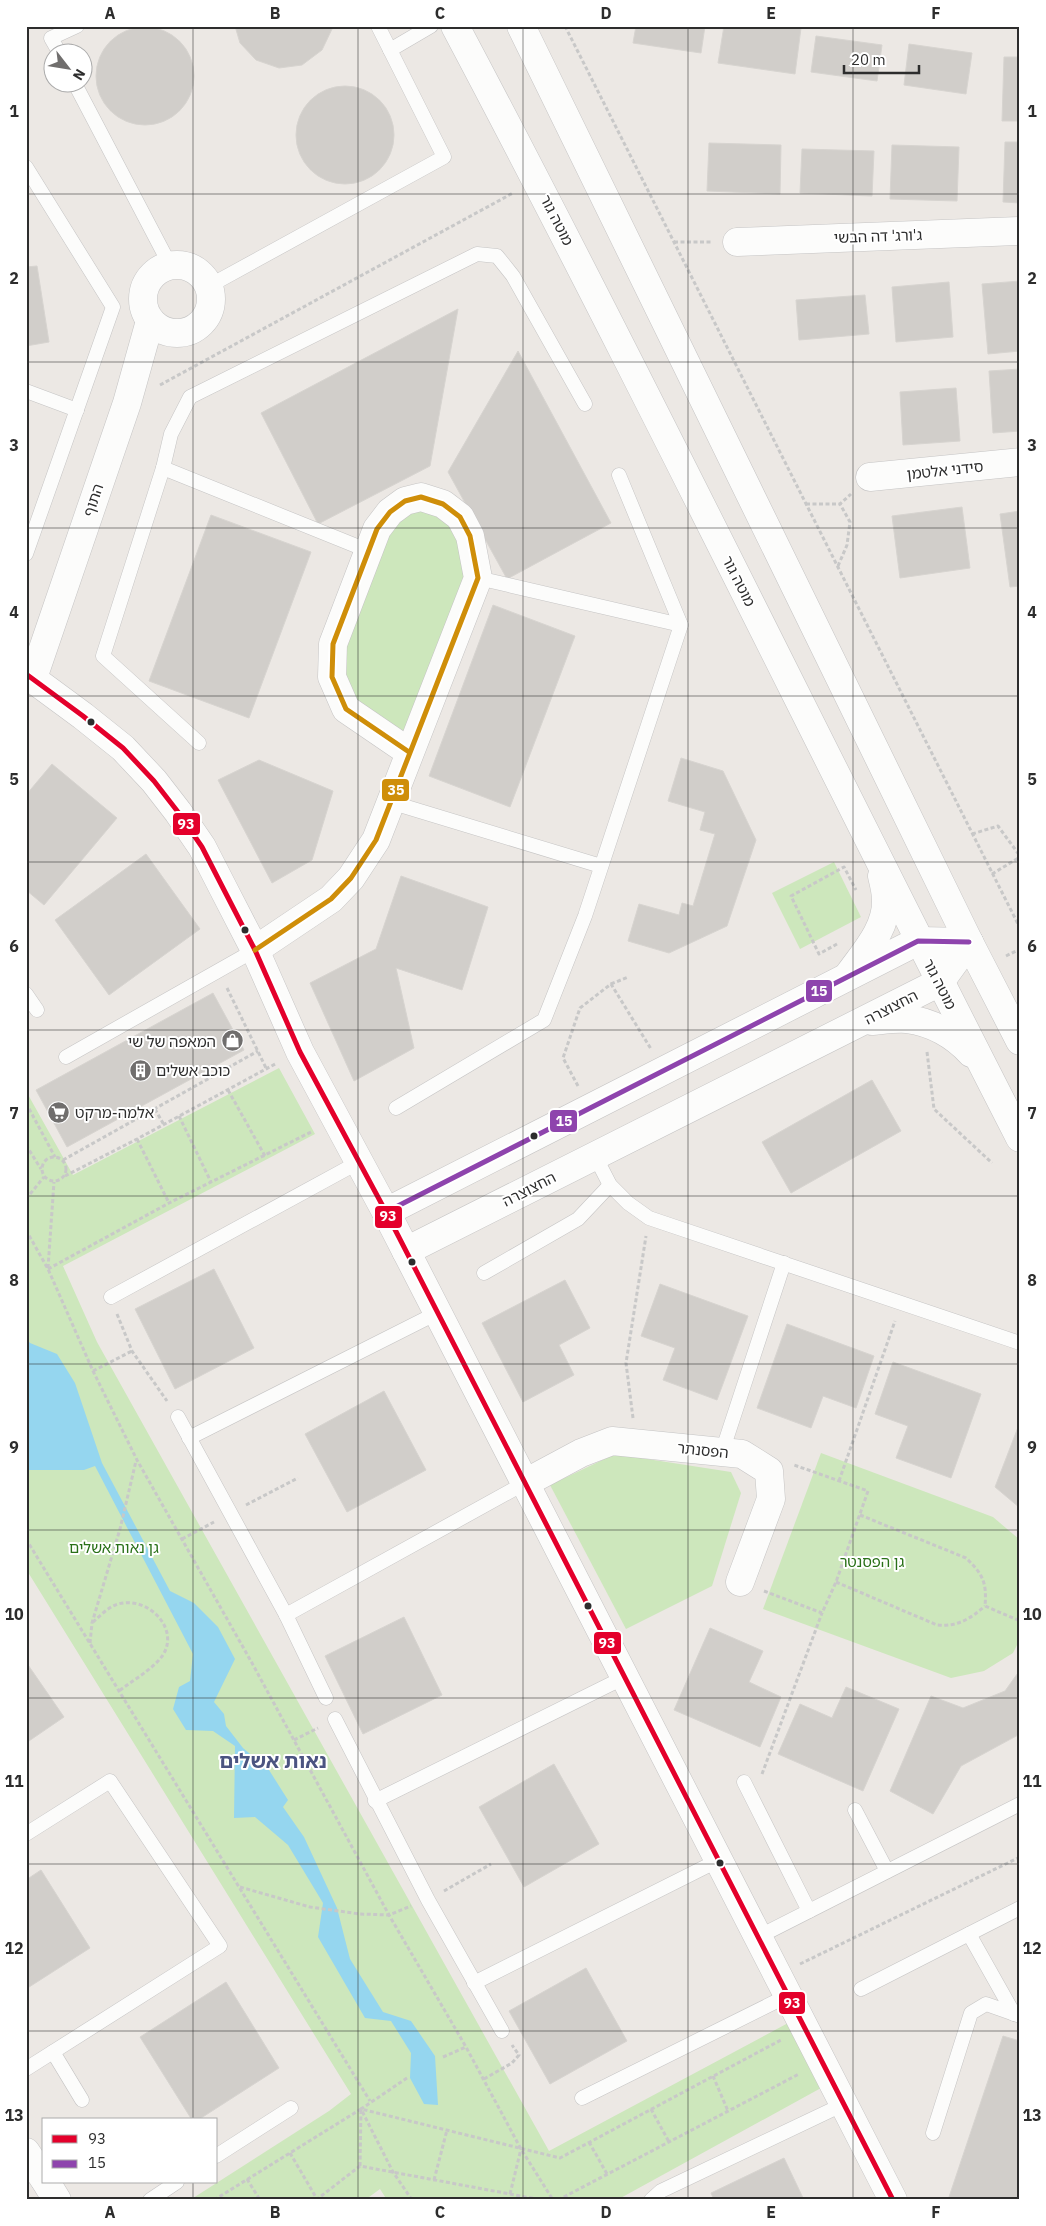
<svg xmlns="http://www.w3.org/2000/svg" width="1046" height="2226" viewBox="0 0 1046 2226" font-family="'IBM Plex Sans','Noto Sans Hebrew',sans-serif">
  <rect width="100%" height="100%" fill="#ece8e4"/>
  <g fill="#cde7bc">
    <polygon points="420,507 453,523 469,577 406,736 353,701 343,674 342,648 396,519"/>
    <polygon points="834,862 861,917 800,949 772,893"/>
    <polygon points="279,1068 315,1134 63,1266 97,1342 549,2151 790,2022 821,2088 617,2200 387,2200 380,2189 365,2200 190,2200 329,2111 351,2094 26,1569 26,1091 73,1175"/>
    <polygon points="821,1453 993,1517 1020,1540 1020,1639 1013,1653 984,1671 951,1678 763,1609"/>
    <polygon points="615,1454 731,1472 741,1493 712,1586 626,1629 550,1485"/>
  </g>
  <polygon fill="#95d6ef" points="26,1338 30,1343 57,1354 75,1383 102,1463 170,1591 194,1603 218,1627 235,1659 214,1702 224,1714 226,1726 243,1748 269,1770 288,1800 283,1807 304,1837 337,1908 350,1959 383,2012 411,2021 435,2056 438,2105 424,2104 410,2078 411,2053 391,2021 365,2018 318,1937 323,1903 288,1845 255,1817 234,1818 235,1746 213,1731 186,1730 173,1709 179,1687 190,1681 193,1654 95,1466 84,1470 26,1470"/>
  <g fill="#d1ceca" stroke="#d7d4d0">
    <polygon points="235,26 332,26 332,29 322,50 302,65 279,68 256,60 240,43"/>
    <polygon points="636,26 705,26 701,53 633,43"/>
    <polygon points="724,26 801,28 795,74 718,63"/>
    <circle cx="145" cy="76" r="49"/>
    <polygon points="816,36 882,45 877,81 811,72"/>
    <polygon points="909,44 972,53 966,94 904,85"/>
    <polygon points="1004,57 1020,57 1020,121 1002,121"/>
    <circle cx="345" cy="135" r="49"/>
    <polygon points="1005,142 1020,142 1020,203 1003,202"/>
    <polygon points="709,143 781,145 780,194 707,191"/>
    <polygon points="892,145 959,147 957,201 890,199"/>
    <polygon points="802,149 874,151 872,196 800,193"/>
    <polygon points="37,266 49,342 26,346 26,267"/>
    <polygon points="1020,281 1020,351 988,354 982,284"/>
    <polygon points="949,282 953,337 896,342 892,287"/>
    <polygon points="865,295 869,334 799,340 796,300"/>
    <polygon points="458,309 430,466 318,524 261,413"/>
    <polygon points="518,351 611,523 507,579 448,472"/>
    <polygon points="1020,369 1020,431 993,433 989,371"/>
    <polygon points="956,388 960,441 903,445 900,392"/>
    <polygon points="962,507 970,568 900,578 892,516"/>
    <polygon points="1020,511 1020,586 1010,587 1000,514"/>
    <polygon points="211,515 311,552 249,718 149,681"/>
    <polygon points="493,605 575,636 510,807 429,776"/>
    <polygon points="681,758 723,771 756,840 727,926 669,953 628,941 639,904 679,915 682,903 693,906 715,834 700,830 705,812 668,801"/>
    <polygon points="259,760 333,791 312,860 272,883 218,780"/>
    <polygon points="52,764 117,818 44,905 26,890 26,795"/>
    <polygon points="146,854 200,929 109,995 55,920"/>
    <polygon points="401,876 488,907 462,990 396,968 414,1048 354,1081 310,983 376,949"/>
    <polygon points="213,993 244,1050 67,1147 36,1090"/>
    <polygon points="872,1080 901,1131 791,1193 762,1142"/>
    <polygon points="214,1269 254,1348 175,1389 135,1309"/>
    <polygon points="565,1280 590,1328 559,1345 574,1375 523,1402 482,1323"/>
    <polygon points="660,1284 748,1316 717,1400 663,1380 675,1348 641,1336"/>
    <polygon points="787,1324 874,1356 856,1408 823,1396 811,1428 757,1408"/>
    <polygon points="893,1362 981,1394 951,1478 896,1458 908,1426 875,1414"/>
    <polygon points="384,1391 426,1470 347,1512 305,1434"/>
    <polygon points="1020,1422 1020,1508 995,1487"/>
    <polygon points="404,1617 442,1695 363,1734 325,1656"/>
    <polygon points="710,1628 763,1651 749,1682 781,1697 760,1747 674,1710"/>
    <polygon points="26,1662 64,1717 26,1743"/>
    <polygon points="1020,1670 1020,1734 961,1766 933,1814 890,1791 931,1696 963,1708 1005,1691"/>
    <polygon points="846,1687 899,1709 863,1791 778,1754 800,1704 832,1718"/>
    <polygon points="554,1764 599,1844 524,1887 479,1807"/>
    <polygon points="41,1870 90,1948 26,1989 26,1880"/>
    <polygon points="586,1968 627,2041 550,2084 509,2011"/>
    <polygon points="226,1982 279,2068 198,2120 192,2120 140,2037"/>
    <polygon points="1003,2036 1020,2041 1020,2200 948,2200"/>
    <polygon points="784,2158 804,2200 714,2200 711,2193"/>
  </g>
  <g fill="none" stroke-linecap="round" stroke-linejoin="round">
    <defs>
      <g id="lane">
        <polyline points="390,50 431,26"/>
        <polyline points="59,52 51,38 77,26"/>
        <polyline points="74,82 170,265"/>
        <polyline points="26,167 113,307 26,554"/>
        <polyline points="209,286 444,157 378,26"/>
        <polyline points="26,391 77,410"/>
        <polyline points="163,468 369,551"/>
        <polyline points="478,578 681,625"/>
        <polyline points="199,743 103,656 163,468 171,434 190,397 477,254 497,256 513,276 585,404"/>
        <polyline points="390,802 601,866"/>
        <polyline points="26,994 37,1010"/>
        <polyline points="66,1057 255,950"/>
        <polyline points="396,1108 544,1020 585,916 681,625 619,475"/>
        <polyline points="595,1156 610,1185 628,1203 649,1218 1020,1343"/>
        <polyline points="484,1273 578,1219 610,1185"/>
        <polyline points="111,1297 359,1162"/>
        <polyline points="178,1417 286,1615 326,1698"/>
        <polyline points="189,1438 437,1313"/>
        <polyline points="722,1452 784,1263"/>
        <polyline points="286,1615 525,1483"/>
        <polyline points="335,1719 428,1900 502,2031"/>
        <polyline points="744,1782 809,1911"/>
        <polyline points="375,1801 625,1677"/>
        <polyline points="855,1810 887,1871"/>
        <polyline points="26,1834 110,1781 220,1946 26,2069"/>
        <polyline points="969,1934 1014,2014"/>
        <polyline points="758,1937 1020,1804"/>
        <polyline points="474,1983 719,1860"/>
        <polyline points="861,1989 1020,1908"/>
        <polyline points="53,2052 82,2100"/>
        <polyline points="582,2098 787,1996"/>
        <polyline points="933,2133 971,2013 986,2004 1020,2016"/>
        <polyline points="216,2156 291,2108"/>
        <polyline points="150,2200 177,2182"/>
        <polyline points="651,2200 661,2191 844,2104"/>
      </g>
      <g id="street">
        <polyline points="737,242 1020,231"/>
        <circle cx="177" cy="299" r="34"/>
        <polyline points="870,477 1020,462"/>
        <polyline points="33,678 127,403 150,321"/>
        <polyline points="255,950 331,899 351,878 376,840 478,578 470,536 460,517 443,504 421,497 405,501 390,512 377,529 333,644 332,677 346,709 409,752"/>
        <polyline points="525,1483 581,1453 612,1441 742,1454 769,1471 771,1499 740,1582"/>
      </g>
      <g id="secondary">
        <path d="M 455,26 C 650,394 830,768 1020,1138"/>
        <polyline points="521,26 969,942 1020,1041"/>
        <polyline points="26,674 83,716 123,748 154,781 178,812 202,847 223,888 255,950 300,1052 386,1212 893,2200"/>
        <path d="M 850,973 C 865,952 887,928 886,900 C 886,892 884,884 882,876"/>
        <path d="M 872,1021 C 883,1020 896,1018 907,1019 C 932,1022 955,1035 971,1053"/>
        <polyline points="386,1212 918,941 969,942"/>
        <polyline points="406,1251 940,982 969,942"/>
        <polyline points="26,2152 44,2179"/>
        <polyline points="46,2182 57,2200"/>
      </g>
    </defs>
    <use href="#lane" stroke="#c5c4c4" stroke-width="15"/>
    <use href="#street" stroke="#c5c4c4" stroke-width="29"/>
    <use href="#secondary" stroke="#c5c4c4" stroke-width="29"/>
    <g stroke="#c8c8c8" stroke-width="3" stroke-dasharray="4 2.5" stroke-linecap="butt">
      <polyline points="565,26 1020,928"/>
      <polyline points="674,242 711,242"/>
      <polyline points="160,385 513,193"/>
      <polyline points="806,504 840,504"/>
      <polyline points="838,566 847,545 850,522 840,504 851,494"/>
      <polyline points="972,834 998,826 1020,856"/>
      <polyline points="992,874 1020,857"/>
      <polyline points="837,944 819,954 791,896 844,867 856,890"/>
      <polyline points="1006,956 1020,949"/>
      <polyline points="611,984 628,977"/>
      <polyline points="227,988 266,1068"/>
      <polyline points="927,1052 934,1109 992,1163"/>
      <polyline points="578,1086 563,1058 580,1008 611,984 651,1049"/>
      <polyline points="228,1090 265,1156"/>
      <polyline points="26,1103 55,1157"/>
      <polyline points="155,1109 164,1125"/>
      <polyline points="179,1116 211,1182"/>
      <polyline points="137,1139 169,1203"/>
      <polyline points="26,1145 41,1169"/>
      <circle cx="54" cy="1169" r="12"/>
      <polyline points="63,1160 258,1051"/>
      <polyline points="65,1176 137,1139 277,1063"/>
      <polyline points="26,1199 44,1177"/>
      <polyline points="26,1230 48,1269 93,1371 137,1460 252,1663 389,1915 466,2047 521,2149 553,2200"/>
      <polyline points="48,1268 54,1182"/>
      <polyline points="48,1269 169,1203 313,1131"/>
      <polyline points="117,1314 132,1351 167,1401"/>
      <polyline points="93,1371 132,1351"/>
      <polyline points="633,1418 626,1363 646,1236"/>
      <polyline points="839,1481 895,1321"/>
      <polyline points="246,1505 298,1478"/>
      <path d="M 860,1515 L 966,1558 C 983,1574 987,1583 985,1606 L 1020,1621"/>
      <polyline points="26,1539 370,2101"/>
      <polyline points="182,1539 214,1522"/>
      <path d="M 836,1582 L 937,1625 C 957,1627 970,1619 985,1606"/>
      <polyline points="764,1591 822,1613 836,1582 868,1491 794,1465"/>
      <path d="M 93,1622 C 100,1616 108,1607 118,1604 C 150,1595 184,1633 159,1660 C 148,1672 132,1681 119,1691"/>
      <polyline points="90,1643 92,1623 120,1529 136,1461"/>
      <polyline points="294,1740 318,1728"/>
      <polyline points="762,1774 822,1613"/>
      <polyline points="240,1887 310,1907 360,1914 389,1915 411,1906"/>
      <polyline points="444,1891 491,1864"/>
      <polyline points="800,1964 1020,1857"/>
      <polyline points="443,2057 466,2047"/>
      <polyline points="713,2076 728,2111"/>
      <polyline points="407,2078 361,2109 393,2172 412,2200"/>
      <polyline points="484,2079 512,2063 519,2055 512,2045"/>
      <polyline points="651,2109 669,2142"/>
      <polyline points="589,2142 607,2174"/>
      <polyline points="290,2153 317,2199"/>
      <polyline points="360,2166 361,2109"/>
      <polyline points="247,2179 260,2200"/>
      <polyline points="434,2180 447,2130"/>
      <polyline points="510,2194 521,2149"/>
      <polyline points="214,2200 361,2109 560,2158 781,2040"/>
      <polyline points="316,2200 360,2166 542,2200"/>
      <polyline points="558,2200 799,2074"/>
    </g>
    <use href="#lane" stroke="#fcfcfb" stroke-width="14"/>
    <use href="#street" stroke="#fcfcfb" stroke-width="28"/>
    <use href="#secondary" stroke="#fcfcfb" stroke-width="28"/>
    <defs>
      <polyline id="bus-1" points="26,674 83,716 123,748 154,781 178,812 202,847 223,888 255,950 300,1052 386,1212 893,2200"/>
      <polyline id="bus-2" points="386,1212 918,941 969,942"/>
      <polyline id="bus-3" points="255,950 331,899 351,878 376,840 478,578 470,536 460,517 443,504 421,497 405,501 390,512 377,529 333,644 332,677 346,709 409,752"/>
    </defs>
    <use href="#bus-1" stroke="#fff" stroke-width="9"/>
    <use href="#bus-2" stroke="#fff" stroke-width="9"/>
    <use href="#bus-3" stroke="#fff" stroke-width="9"/>
    <use href="#bus-1" stroke="#e4002b" stroke-width="5"/>
    <use href="#bus-2" stroke="#8e44ad" stroke-width="5"/>
    <use href="#bus-3" stroke="#cf8e09" stroke-width="5"/>
  </g>
  <path fill="none" stroke="#2d2d2d" stroke-width="1" stroke-opacity="0.55" d="M 193,26 L 193,2120M 358,26 L 358,2200M 523,26 L 523,2200M 688,26 L 688,2200M 853,26 L 853,2200M 26,194 L 1020,194M 26,362 L 1020,362M 26,528 L 1020,528M 26,696 L 1020,696M 26,862 L 1020,862M 26,1030 L 1020,1030M 26,1196 L 1020,1196M 26,1364 L 1020,1364M 26,1530 L 1020,1530M 26,1698 L 1020,1698M 26,1864 L 1020,1864M 26,2031 L 1020,2031M 193,2182 L 193,2200"/>
  <defs>
    <symbol id="shop-disc" viewBox="-11 -11 22 22"><circle r="9.5" fill="#706e6d" stroke="#fff"/><path d="M-5-2.5h2.3a2.7 3.5 0 0 1 5.4 0H5L5.5 6h-11ZM-1.5-2.5h3a1.5 2.3 0 0 0-3 0Z" fill="#fff"/></symbol>
    <symbol id="building-disc" viewBox="-11 -11 22 22"><circle r="9.5" fill="#706e6d" stroke="#fff"/><path d="M-4-6H4V6H1V3H-1V6H-4ZM-2.5-4.3h1.7v1.8h-1.7ZM.8-4.3h1.7v1.8H.8ZM-2.5-1h1.7V.8h-1.7ZM.8-1h1.7V.8H.8Z" fill="#fff"/></symbol>
    <symbol id="supermarket-disc" viewBox="-11 -11 22 22"><circle r="9.5" fill="#706e6d" stroke="#fff"/><path d="M-6-5.5h2.5l.6 2H6L4.5 2H-2.5L-4.4-4H-6ZM-1.5 3.2a1.3 1.3 0 1 0 .1 0ZM3 3.2a1.3 1.3 0 1 0 .1 0Z" fill="#fff"/></symbol>
  </defs>
  <g fill-rule="evenodd">
    <use href="#shop-disc" x="220" y="1028" width="25" height="25"/>
    <use href="#building-disc" x="128" y="1058" width="25" height="25"/>
    <use href="#supermarket-disc" x="46" y="1100" width="25" height="25"/>
  </g>
  <g fill="#2d2d2d" stroke="#fff" stroke-width="2">
    <circle cx="91" cy="722" r="4.5"/>
    <circle cx="245" cy="930" r="4.5"/>
    <circle cx="534" cy="1136" r="4.5"/>
    <circle cx="412" cy="1262" r="4.5"/>
    <circle cx="588" cy="1606" r="4.5"/>
    <circle cx="720" cy="1863" r="4.5"/>
  </g>
  <g text-anchor="middle" dominant-baseline="central" stroke-width="4" stroke-linejoin="round" paint-order="stroke">
    <g font-size="15" fill="#2d2d2d" stroke="#fff">
      <text transform="translate(557 220) rotate(63)">מוטה גור</text>
      <text transform="translate(878 236) rotate(-2)">ג'ורג' דה הבשי</text>
      <text transform="translate(945 470) rotate(-6)">סידני אלטמן</text>
      <text transform="translate(93 500) rotate(-71)">התוף</text>
      <text transform="translate(739 581) rotate(63)">מוטה גור</text>
      <text transform="translate(940 984) rotate(63)">מוטה גור</text>
      <text transform="translate(891 1007) rotate(-27)">החצוצרה</text>
      <text transform="translate(529 1189) rotate(-27)">החצוצרה</text>
      <text transform="translate(703 1450) rotate(6)">הפסנתר</text>
    </g>
    <g font-size="15" fill="#2d2d2d" stroke="#fff" text-anchor="start">
      <text x="216" y="1041" text-anchor="end">המאפה של שי</text>
      <text x="156" y="1070">כוכב אשלים</text>
      <text x="75" y="1112">אלמה-מרקט</text>
    </g>
    <g font-size="15" fill="#297018" stroke="#fff">
      <text x="114" y="1547">גן נאות אשלים</text>
      <text x="872" y="1561">גן הפסנטר</text>
    </g>
    <g font-size="20" font-weight="bold" fill="#4b5481" stroke="#fff">
      <text x="273" y="1760">נאות אשלים</text>
    </g>
  </g>
  <g stroke="#fff" stroke-width="2">
    <rect x="381" y="778" width="29" height="24" rx="5" fill="#cf8e09"/>
    <rect x="172" y="812" width="29" height="24" rx="5" fill="#e4002b"/>
    <rect x="805" y="979" width="28" height="24" rx="5" fill="#8e44ad"/>
    <rect x="549" y="1109" width="29" height="24" rx="5" fill="#8e44ad"/>
    <rect x="374" y="1205" width="29" height="24" rx="5" fill="#e4002b"/>
    <rect x="593" y="1631" width="29" height="24" rx="5" fill="#e4002b"/>
    <rect x="778" y="1991" width="28" height="24" rx="5" fill="#e4002b"/>
  </g>
  <g font-size="14" text-anchor="middle" font-weight="bold" fill="#fff">
    <text x="396" y="795">35</text>
    <text x="186" y="829">93</text>
    <text x="819" y="996">15</text>
    <text x="564" y="1126">15</text>
    <text x="388" y="1221">93</text>
    <text x="607" y="1648">93</text>
    <text x="792" y="2008">93</text>
  </g>
  <rect width="1046" height="2226" fill="none" stroke="#ffffff" stroke-width="55"/>
  <rect x="42" y="2118" width="175" height="65" fill="#ffffff" stroke="#ababab"/>
  <rect x="52" y="2135" width="25" height="8" fill="#e4002b" stroke="#ababab"/>
  <text x="88" y="2144" font-size="15" fill="#2d2d2d">93</text>
  <rect x="52" y="2160" width="25" height="8" fill="#8e44ad" stroke="#ababab"/>
  <text x="88" y="2168" font-size="15" fill="#2d2d2d">15</text>
  <g transform="translate(68 68) rotate(121)"><circle r="24" fill="#ffffff" stroke="#ababab"/>
  <path d="M0-4L9 19L0 12L-9 19Z" fill="#706e6d"/>
  <text y="-8" font-size="14" font-weight="bold" text-anchor="middle" fill="#2d2d2d">N</text>
  </g>
  <path d="M844 65v8h75v-8" fill="none" stroke="#2d2d2d" stroke-width="2.5"/>
  <text x="851" y="65" font-size="15" fill="#2d2d2d" stroke="#ffffff" stroke-width="4" paint-order="stroke">20 m</text>
  <rect x="28" y="28" width="990" height="2170" fill="none" stroke="#2d2d2d" stroke-width="2"/>
  <g font-size="16" text-anchor="middle" font-weight="bold" fill="#2d2d2d">
    <text x="110" y="19">A</text>
    <text x="275" y="19">B</text>
    <text x="440" y="19">C</text>
    <text x="606" y="19">D</text>
    <text x="771" y="19">E</text>
    <text x="936" y="19">F</text>
    <text x="14" y="117">1</text>
    <text x="1032" y="117">1</text>
    <text x="14" y="284">2</text>
    <text x="1032" y="284">2</text>
    <text x="14" y="451">3</text>
    <text x="1032" y="451">3</text>
    <text x="14" y="618">4</text>
    <text x="1032" y="618">4</text>
    <text x="14" y="785">5</text>
    <text x="1032" y="785">5</text>
    <text x="14" y="952">6</text>
    <text x="1032" y="952">6</text>
    <text x="14" y="1119">7</text>
    <text x="1032" y="1119">7</text>
    <text x="14" y="1286">8</text>
    <text x="1032" y="1286">8</text>
    <text x="14" y="1453">9</text>
    <text x="1032" y="1453">9</text>
    <text x="14" y="1620">10</text>
    <text x="1032" y="1620">10</text>
    <text x="14" y="1787">11</text>
    <text x="1032" y="1787">11</text>
    <text x="14" y="1954">12</text>
    <text x="1032" y="1954">12</text>
    <text x="14" y="2121">13</text>
    <text x="1032" y="2121">13</text>
    <text x="110" y="2218">A</text>
    <text x="275" y="2218">B</text>
    <text x="440" y="2218">C</text>
    <text x="606" y="2218">D</text>
    <text x="771" y="2218">E</text>
    <text x="936" y="2218">F</text>
  </g>
</svg>
